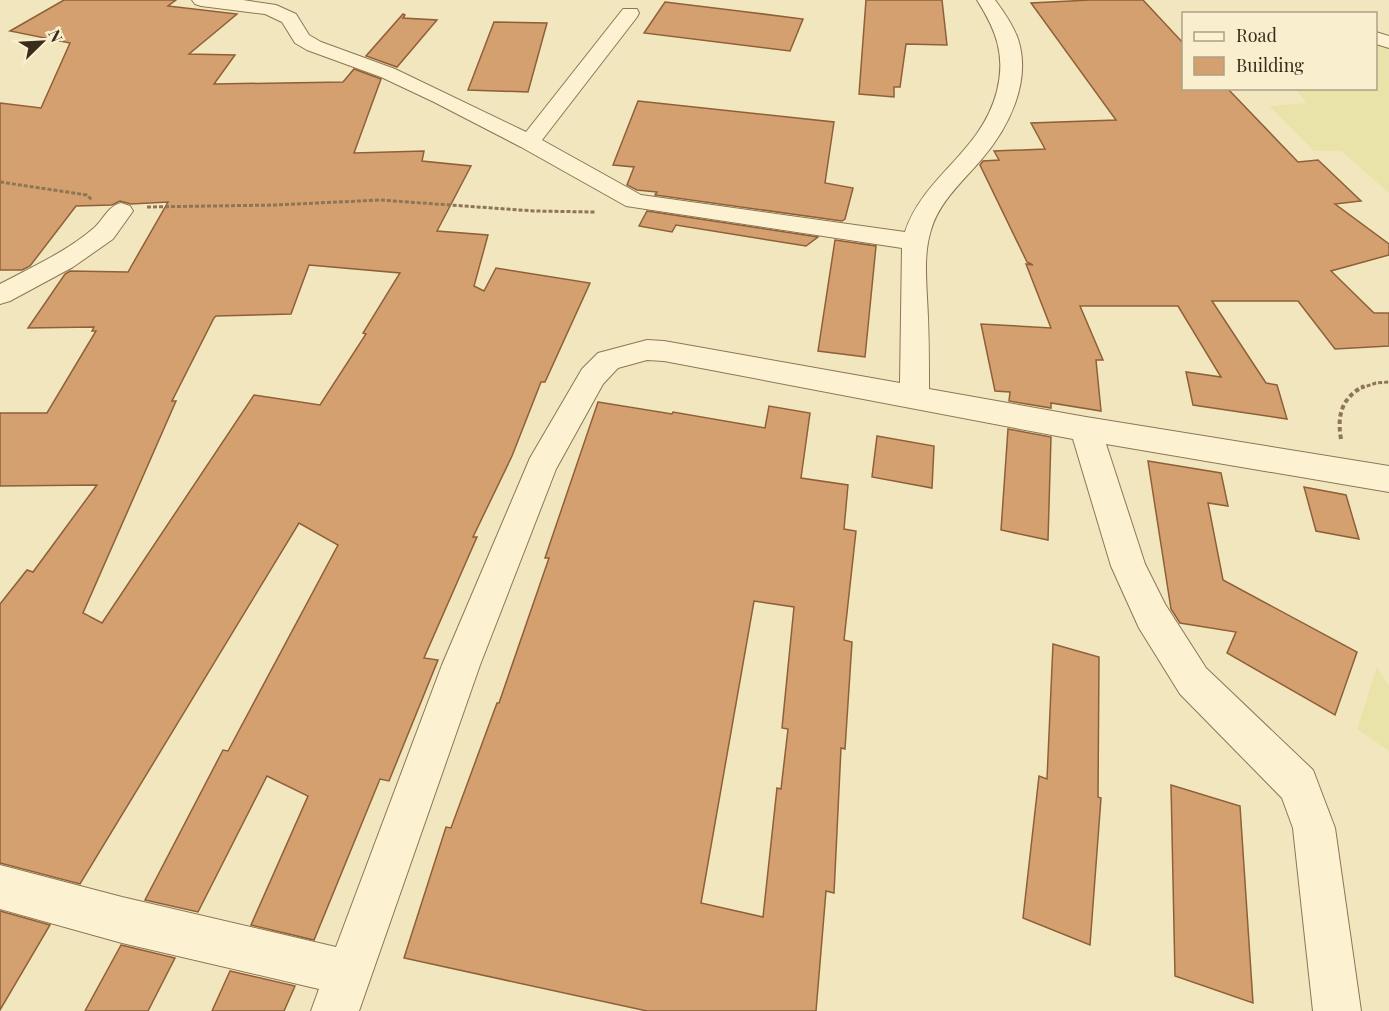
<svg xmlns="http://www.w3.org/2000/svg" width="1389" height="1011" viewBox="0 0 1389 1011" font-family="'Playfair Display',serif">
  <rect width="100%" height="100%" fill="#f2e6be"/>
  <g fill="#e9e3aa">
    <polygon points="1376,42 1389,47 1389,193 1341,151 1314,151 1269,106 1306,103 1296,89 1376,88"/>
    <polygon points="1377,667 1389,686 1389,751 1357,729"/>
  </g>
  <g fill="#d4a070" stroke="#8e6038" stroke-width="1.5" fill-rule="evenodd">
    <path d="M 64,0 L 176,0 L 168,6 L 237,14 L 189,54 L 235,55 L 214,84 L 343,82 L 354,69 L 381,79 L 354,153 L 424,151 L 422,161 L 471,166 L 437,231 L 488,235 L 474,286 L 484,291 L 496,268 L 590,283 L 545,382 L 541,382 L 512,456 L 473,537 L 477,537 L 424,658 L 438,660 L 389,781 L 380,779 L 314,940 L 251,925 L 308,796 L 267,776 L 198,912 L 145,900 L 223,750 L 228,751 L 338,545 L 299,523 L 80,884 L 0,863 L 0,604 L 27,570 L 33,572 L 97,485 L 0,486 L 0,413 L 47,413 L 96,331 L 92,331 L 94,327 L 28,328 L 65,274 L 70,271 L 128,272 L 168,202 L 131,204 L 120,201 L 112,205 L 76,206 L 30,266 L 22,270 L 0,270 L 0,103 L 41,108 L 70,43 L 10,31 ZM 309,265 L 400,273 L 363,333 L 366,334 L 320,405 L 254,395 L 102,623 L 83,613 L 176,401 L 172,401 L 214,318 L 216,316 L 291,314 Z"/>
    <polygon points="866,0 942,0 947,45 906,44 900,87 894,87 894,97 859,94"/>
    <polygon points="1090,0 1143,0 1184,44 1184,88 1227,88 1298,162 1318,160 1361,201 1335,204 1389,244 1389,255 1331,271 1374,313 1389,313 1389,346 1335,349 1298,301 1212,301 1266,383 1277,385 1287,419 1193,405 1186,372 1221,377 1178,306 1080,306 1103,360 1096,360 1101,411 1051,403 1051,408 1009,401 1010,392 995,391 981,324 1051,328 1026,264 1033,265 1027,262 980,165 983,161 999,160 994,151 1045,149 1031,123 1116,120 1031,3"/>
    <polygon points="665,2 747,12 803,19 790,51 644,33"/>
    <polygon points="403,14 405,15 403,18 437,20 397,67 366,56"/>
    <polygon points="494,22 547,23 528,92 468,90"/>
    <polygon points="638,101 834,122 825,183 853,188 845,219 842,221 655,195 657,192 637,190 627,185 634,167 613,165"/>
    <polygon points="647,211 818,237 806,246 676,225 672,232 639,226"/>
    <polygon points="835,240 876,246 865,357 818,351"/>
    <path d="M 598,402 L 672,414 L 673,412 L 765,428 L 769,406 L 810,413 L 801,478 L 848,485 L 844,529 L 856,531 L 844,640 L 852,642 L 845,749 L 841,748 L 834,893 L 826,891 L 816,1011 L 647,1011 L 404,958 L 446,827 L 451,828 L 497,703 L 499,703 L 549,558 L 545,558 ZM 754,601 L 794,607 L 782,728 L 788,729 L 781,789 L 777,788 L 763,917 L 701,903 Z"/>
    <polygon points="1008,429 1051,437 1048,540 1001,530"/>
    <polygon points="877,436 934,446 932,488 872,477"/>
    <polygon points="1148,461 1221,473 1228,506 1208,503 1223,580 1357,652 1335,715 1227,653 1236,632 1180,623 1171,609"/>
    <polygon points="1304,487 1346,495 1359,539 1316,531"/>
    <polygon points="1053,644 1099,657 1098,797 1101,798 1090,945 1023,918 1039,776 1047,779"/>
    <polygon points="1171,785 1240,806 1253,1003 1175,976"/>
    <polygon points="0,911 50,925 0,1010"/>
    <polygon points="121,945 175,958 148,1011 85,1011"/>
    <polygon points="230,971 295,986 284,1011 212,1011"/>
  </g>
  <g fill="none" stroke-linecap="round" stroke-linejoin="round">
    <defs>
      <g id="minor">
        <path d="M 192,0 L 243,0 L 276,5 L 296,14 L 309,35 L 321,42 L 395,69 L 526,132 L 623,9 L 637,9 L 639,13 L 637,17 L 542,140 L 641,195 L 905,232 C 924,175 981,153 997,91 C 1006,55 996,30 977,0 L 995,0 C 1004,12 1013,25 1018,39 C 1032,82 1008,129 981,160 C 962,182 939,202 931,230 C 924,252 926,275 927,298 C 929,328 929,358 929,389 L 1086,417 L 1389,466 L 1389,492 L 1106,444 L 1145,564 L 1165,604 L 1206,668 L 1313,770 L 1335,828 L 1361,1011 L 1313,1011 L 1293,828 L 1282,798 L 1180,694 L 1139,628 L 1111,566 L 1073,439 L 664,361 L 647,360 L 618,368 L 603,384 L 556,469 L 480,665 L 359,1011 L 311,1011 L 319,989 L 122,943 L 0,909 L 0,865 L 122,897 L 336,947 L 442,665 L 530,458 L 582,369 L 598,353 L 647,340 L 664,341 L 900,383 L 902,248 L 626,206 L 521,147 L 434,102 L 381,77 L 307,50 L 295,43 L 282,22 L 265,14 L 201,6 L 195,4 Z"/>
        <polygon points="1376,32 1389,36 1389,48 1376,44"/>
        <path d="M 121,203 L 130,206 L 133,211 L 113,239 L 73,267 L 10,301 L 0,304 L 0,284 C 32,267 66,252 94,228 C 104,219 107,207 121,203 Z"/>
      </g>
    </defs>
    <use href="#minor" stroke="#8c7655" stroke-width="2"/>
    <g stroke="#8c7655" stroke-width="3" stroke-dasharray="4 2" stroke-linecap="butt">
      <polyline points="0,182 87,195 92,200"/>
      <polyline points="147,207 275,205 380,200 534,211 595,212"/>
      <polyline points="1361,388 1376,383 1389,382"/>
    </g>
    <path stroke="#8c7655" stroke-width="4" stroke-dasharray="4.5 3" stroke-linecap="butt" d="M 1341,439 C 1337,416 1341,398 1364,386"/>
    <use href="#minor" fill="#fcf2d2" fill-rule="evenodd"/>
  </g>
  <rect x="1182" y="12" width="195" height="78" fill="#f9efce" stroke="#ada186" stroke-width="1.5"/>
  <rect x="1194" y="32" width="30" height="9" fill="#fcf2d2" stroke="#ada186" stroke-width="1.5"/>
  <text x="1236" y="42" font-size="18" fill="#3a2c1b">Road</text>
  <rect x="1194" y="57" width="30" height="18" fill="#d4a070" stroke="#ada186" stroke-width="1.5"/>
  <text x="1236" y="72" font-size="18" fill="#3a2c1b">Building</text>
  <g transform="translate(42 42) rotate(66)" stroke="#f9efce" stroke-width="4.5" paint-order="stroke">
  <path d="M0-4.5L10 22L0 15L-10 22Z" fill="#3a2c1b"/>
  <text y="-9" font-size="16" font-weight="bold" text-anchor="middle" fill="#3a2c1b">N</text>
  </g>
</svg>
